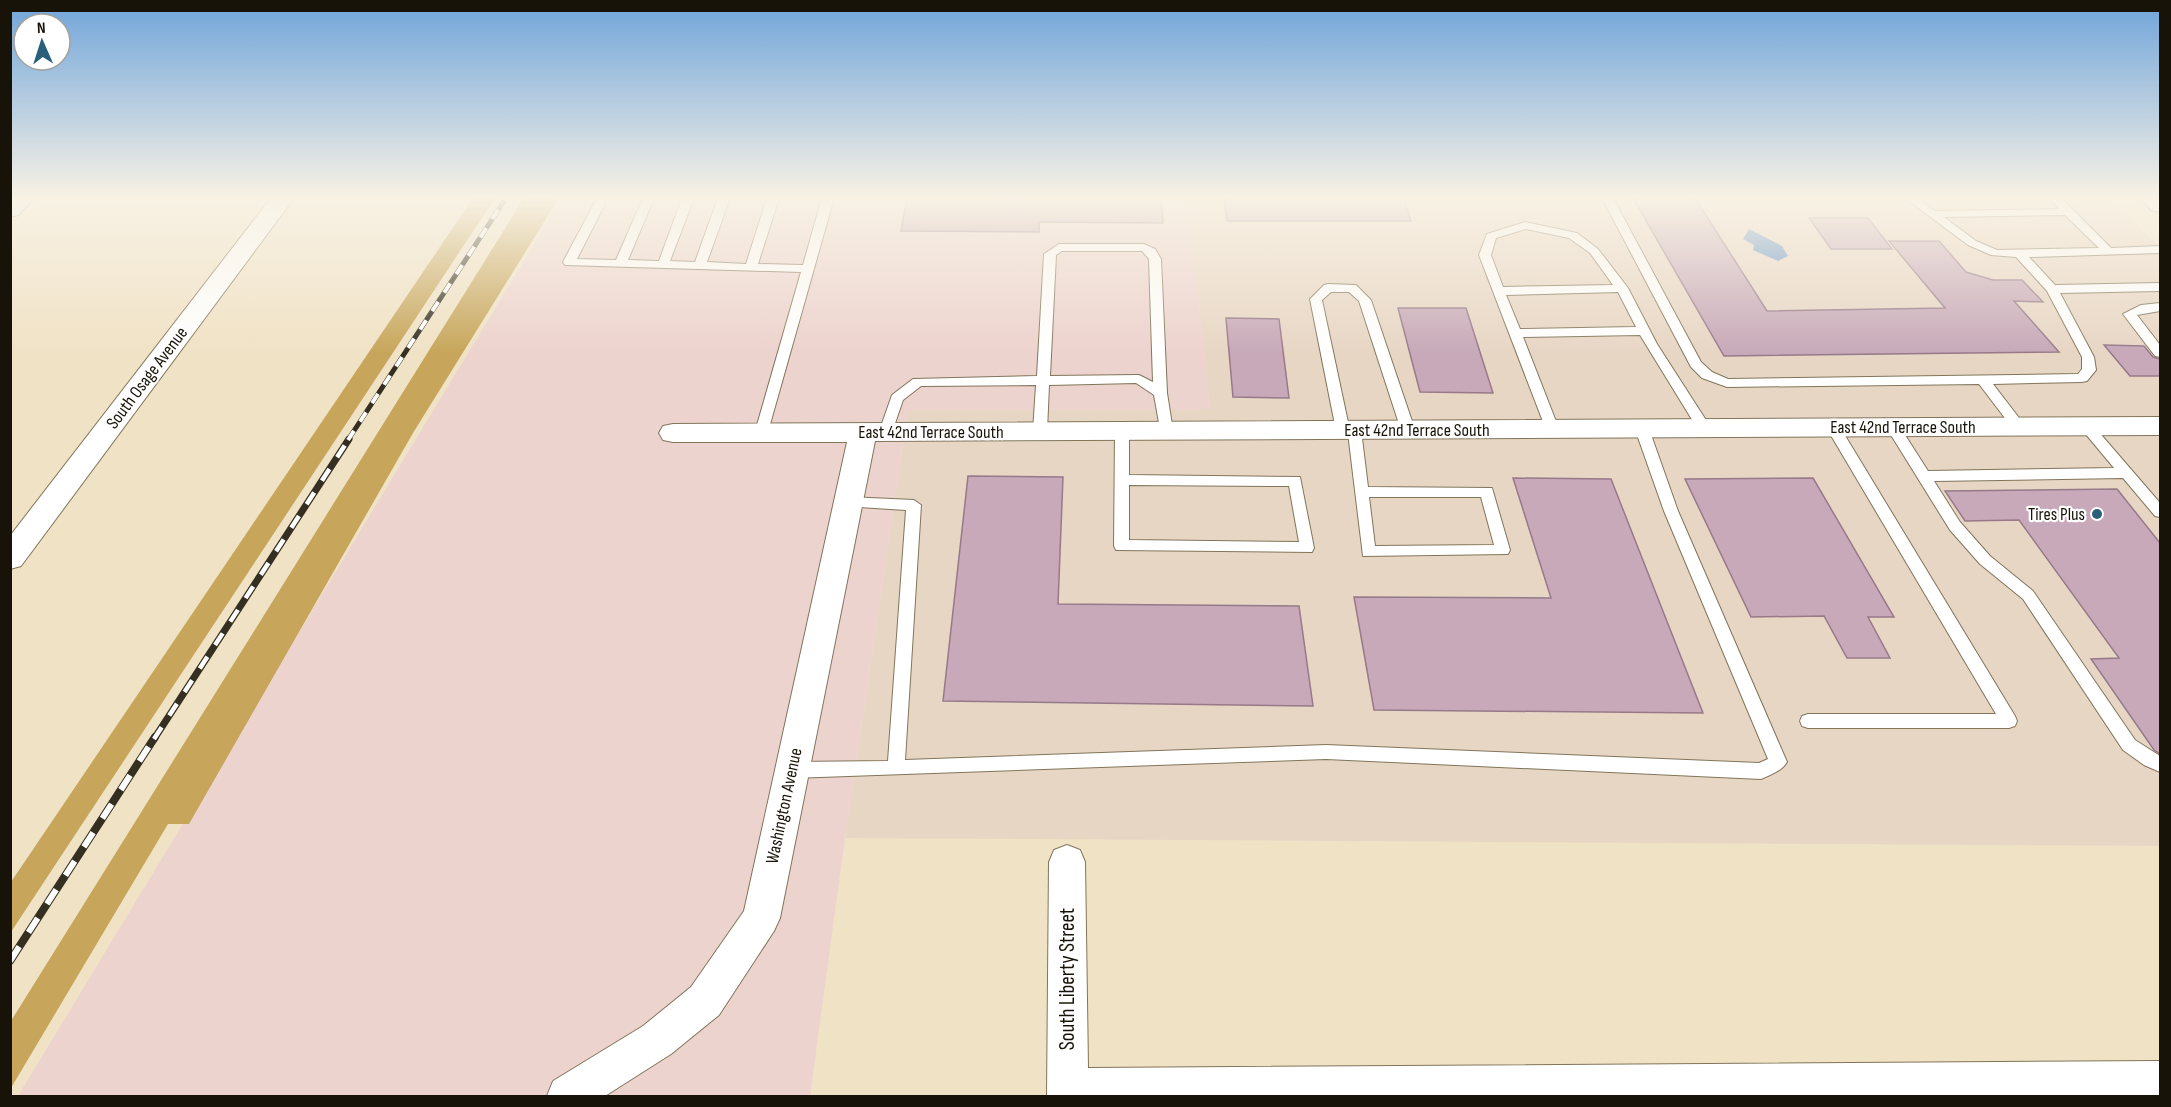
<svg xmlns="http://www.w3.org/2000/svg" width="2171" height="1107" viewBox="0 0 2171 1107" font-family="'Sofia Sans Condensed',sans-serif">
  <rect width="100%" height="100%" fill="#f0e2c5"/>
  <polygon fill="#e8d6c5" points="1188,198 2109,198 2160,248 2160,846 845,838 908,410 1210,409"/>
  <polygon fill="#edd3ce" points="562,198 1188,198 1210,409 908,410 845,838 810,1096 18,1096"/>
  <g fill="#c7a65b">
    <polygon points="473,198 495,198 11,932 11,882"/>
    <polygon points="524,198 559,198 413,433 189,824 168,824 11,1088 11,1021"/>
  </g>
  <polygon fill="#598dc5" points="1749,229 1782,246 1788,256 1778,261 1753,250 1754,245 1743,239"/>
  <g fill="#c7a9b9" stroke="#967a8a" stroke-width="1.5">
    <polygon points="907,198 1161,198 1163,223 1039,222 1039,232 901,231"/>
    <polygon points="1224,198 1404,198 1411,221 1227,221"/>
    <polygon points="1633,198 1695,198 1767,311 1945,308 1889,241 1939,241 1966,272 1993,280 2022,280 2043,302 2014,301 2059,352 1724,356"/>
    <polygon points="1809,218 1868,218 1892,249 1831,249"/>
    <polygon points="1398,308 1466,308 1493,393 1420,392"/>
    <polygon points="1226,318 1279,319 1289,398 1233,397"/>
    <polygon points="2104,345 2144,346 2153,357 2160,359 2160,376 2130,376"/>
    <polygon points="968,476 1063,477 1058,604 1299,606 1313,706 943,701"/>
    <polygon points="1513,478 1611,479 1703,713 1374,710 1354,597 1551,598"/>
    <polygon points="1813,478 1894,617 1868,617 1890,658 1847,658 1824,616 1751,617 1685,479"/>
    <polygon points="2117,489 2160,543 2160,754 2154,750 2091,659 2119,658 2019,520 1965,521 1945,491"/>
  </g>
  <g fill="none" stroke-linecap="round" stroke-linejoin="round">
    <defs>
      <g id="lane">
        <polygon points="597,198 608,198 577,259 616,260 643,198 654,198 628,260 659,261 682,198 694,198 670,261 695,262 718,198 730,198 707,262 746,264 767,198 779,198 758,264 803,265 822,198 834,198 767,435 762,437 755,432 801,272 565,265 563,262"/>
        <path d="M 1602,198 L 1613,198 L 1701,362 L 1712,372 L 1728,379 L 2078,374 L 2082,369 L 2082,357 L 2047,291 L 2016,257 L 1991,255 L 1968,245 L 1905,198 L 1917,198 L 1935,211 L 2059,209 L 2049,198 L 2061,198 L 2111,248 L 2160,246 L 2160,253 L 2029,257 L 2055,285 L 2160,283 L 2160,291 L 2060,293 L 2094,357 L 2096,370 L 2087,381 L 2082,382 L 1993,384 L 2026,427 L 2019,432 L 2014,430 L 1979,384 L 1727,387 L 1702,378 L 1691,367 ZM 2065,215 L 2099,248 L 1997,250 L 1976,241 L 1944,217 Z"/>
        <path d="M 1525,222 L 1577,233 L 1598,249 L 1628,288 L 1657,344 L 1711,428 L 1709,431 L 1699,431 L 1640,335 L 1523,337 L 1559,429 L 1557,432 L 1547,432 L 1479,255 L 1487,234 ZM 1526,229 L 1569,238 L 1590,253 L 1613,285 L 1503,287 L 1491,255 L 1496,238 ZM 1618,292 L 1636,327 L 1520,329 L 1506,295 Z"/>
        <path d="M 1059,244 L 1144,244 L 1155,249 L 1161,259 L 1167,393 L 1173,431 L 1171,434 L 1161,434 L 1154,395 L 1136,383 L 1049,385 L 1047,431 L 1040,436 L 1033,431 L 1036,385 L 921,386 L 903,400 L 891,435 L 881,435 L 879,432 L 892,395 L 913,379 L 1037,376 L 1044,254 ZM 1062,251 L 1142,251 L 1149,259 L 1153,382 L 1139,375 L 1050,376 L 1056,255 Z"/>
        <path d="M 1328,284 L 1356,285 L 1371,300 L 1415,430 L 1408,435 L 1401,430 L 1359,301 L 1349,292 L 1331,292 L 1322,300 L 1349,427 L 1354,425 L 1361,430 L 1368,487 L 1492,488 L 1510,550 L 1508,554 L 1363,556 L 1348,433 L 1338,433 L 1336,430 L 1310,299 L 1324,285 ZM 1369,497 L 1481,497 L 1494,545 L 1375,546 Z"/>
        <polygon points="2160,303 2160,311 2137,315 2160,345 2160,357 2155,356 2123,314 2141,305"/>
        <polygon points="2086,421 2091,423 2160,503 2160,517 2155,516 2123,478 1934,481 1960,522 1990,556 2033,591 2135,740 2160,756 2160,772 2144,765 2123,750 2023,599 1980,564 1950,530 1886,427 1893,422 1898,424 1928,471 2114,468 2079,426"/>
        <polygon points="1833,422 1838,424 2015,716 2017,721 2015,726 2009,728 1808,728 1802,726 1800,721 1802,716 1808,714 1996,714 1826,427"/>
        <path d="M 1642,424 L 1649,429 L 1678,511 L 1787,762 C 1782,771 1770,775 1761,779 L 1326,759 L 792,778 L 786,775 L 783,770 L 786,765 L 792,762 L 888,761 L 906,510 L 843,506 L 841,502 L 848,497 L 914,500 L 921,505 L 905,760 L 1326,745 L 1759,763 L 1768,759 L 1664,511 L 1635,429 Z"/>
        <path d="M 1122,426 L 1129,431 L 1129,475 L 1300,477 L 1314,548 L 1312,552 L 1116,550 L 1114,546 L 1115,431 ZM 1129,485 L 1289,486 L 1299,542 L 1129,540 Z"/>
      </g>
      <g id="street">
        <polygon points="10,198 34,198 18,215 10,217"/>
        <polygon points="271,198 294,198 21,566 10,569 10,536"/>
        <polygon points="2160,417 2160,435 875,441 780,918 774,931 719,1015 671,1054 605,1096 547,1096 553,1081 643,1026 691,987 744,911 847,442 673,442 663,440 659,433 663,426 673,424"/>
        <polygon points="1067,845 1080,850 1085,862 1088,1068 2160,1061 2160,1096 1047,1096 1049,862 1054,850"/>
      </g>
      <polygon id="primary" points="2141,198 2160,198 2160,212 2151,210"/>
    </defs>
    <use href="#lane" stroke="#81755a" stroke-width="2"/>
    <use href="#street" stroke="#81755a" stroke-width="2"/>
    <use href="#primary" stroke="#81755a" stroke-width="2"/>
    <use href="#lane" fill="#fff" fill-rule="evenodd"/>
    <use href="#street" fill="#fff" fill-rule="evenodd"/>
    <use href="#primary" fill="#fff" fill-rule="evenodd"/>
    <defs>
      <polyline id="rail-far2" points="348,440 506,198"/>
      <polyline id="rail-far1" points="154,739 349,439"/>
      <polyline id="rail" points="10,961 155,737"/>
    </defs>
    <use href="#rail-far2" stroke="#342f21" stroke-width="5"/>
    <use href="#rail-far1" stroke="#342f21" stroke-width="7"/>
    <use href="#rail" stroke="#342f21" stroke-width="8"/>
    <use href="#rail-far2" stroke="#fff" stroke-width="4" stroke-dasharray="11" stroke-linecap="butt"/>
    <use href="#rail-far1" stroke="#fff" stroke-width="4.5" stroke-dasharray="14" stroke-linecap="butt"/>
    <use href="#rail" stroke="#fff" stroke-width="6" stroke-dasharray="17" stroke-linecap="butt"/>
  </g>
  <linearGradient id="sky" x2="0" y2="1"><stop stop-color="#6fa4da"/><stop offset="0.56" stop-color="#f8f2e5"/><stop offset="1" stop-color="#f8f2e5" stop-opacity="0"/></linearGradient>
  <rect width="2171" height="353" fill="url(#sky)"/>
  <circle fill="#295f7a" stroke="#fff" stroke-width="2" cx="2097" cy="514" r="6"/>
  <g text-anchor="middle" dominant-baseline="central" stroke-width="4.5" stroke-linejoin="round" paint-order="stroke">
    <g font-size="18" fill="#171308" stroke="#fff">
      <text transform="translate(147 378) rotate(-53)">South Osage Avenue</text>
      <text x="1903" y="427">East 42nd Terrace South</text>
      <text x="1417" y="430">East 42nd Terrace South</text>
      <text x="931" y="432">East 42nd Terrace South</text>
      <text transform="translate(784 806) rotate(-78)">Washington Avenue</text>
    </g>
    <g font-size="18" fill="#171308" stroke="#fff" text-anchor="end">
      <text x="2085" y="514">Tires Plus</text>
    </g>
    <g font-size="21" fill="#171308" stroke="#fff">
      <text transform="translate(1067 979) rotate(-90)">South Liberty Street</text>
    </g>
  </g>
  <rect width="2171" height="1107" fill="none" stroke="#171308" stroke-width="24"/>
  <g transform="translate(42 42) rotate(357)"><circle r="28" fill="#ffffff" stroke="#a2a19c" stroke-width="1.5"/>
  <path d="M0-4.5L10 22L0 15L-10 22Z" fill="#295f7a"/>
  <text y="-9" font-size="16" font-weight="bold" text-anchor="middle" fill="#171308">N</text>
  </g>
</svg>
